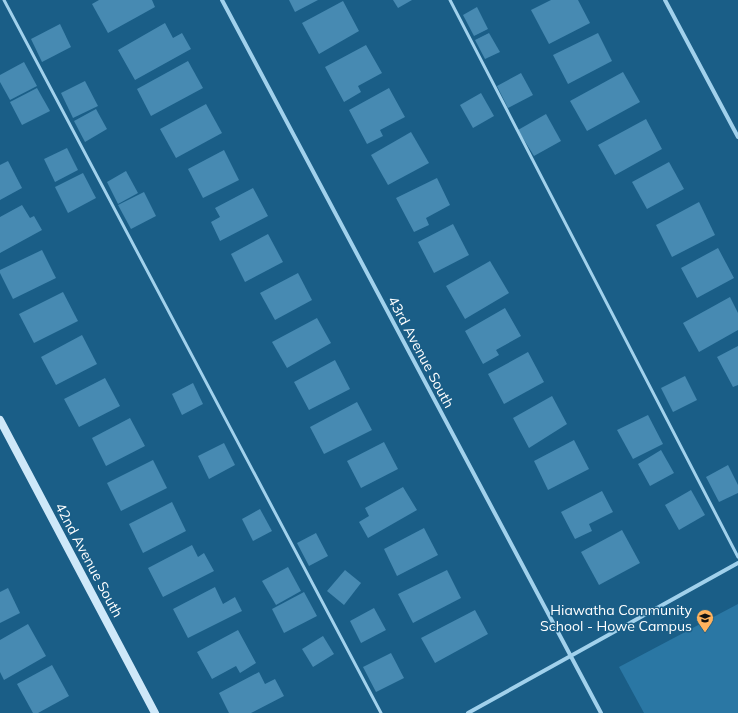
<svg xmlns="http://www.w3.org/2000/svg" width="738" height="713" viewBox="0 0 738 713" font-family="Mulish,sans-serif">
  <rect width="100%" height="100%" fill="#1a5e87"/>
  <polygon fill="#2a77a4" points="738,604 738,713 644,713 619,667"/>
  <g fill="#478ab2">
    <polygon points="99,0 152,0 155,7 108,33 92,4"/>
    <polygon points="289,0 318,0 295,12"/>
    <polygon points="393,0 412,0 398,8"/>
    <polygon points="551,0 578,0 590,23 549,44 531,10"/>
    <polygon points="343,1 359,31 319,54 302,23"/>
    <polygon points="477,7 488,29 474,36 463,15"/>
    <polygon points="165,23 173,38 182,33 191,49 135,80 118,50"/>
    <polygon points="60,24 71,47 42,62 31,39"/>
    <polygon points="489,33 500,52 485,59 475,40"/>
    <polygon points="598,33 612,61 568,84 553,55"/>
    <polygon points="366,45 382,73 358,86 361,92 344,102 325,67"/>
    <polygon points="188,61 203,88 151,116 137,89"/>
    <polygon points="24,62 37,86 10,100 0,82 0,75"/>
    <polygon points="623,72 640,102 587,131 570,101"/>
    <polygon points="521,73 533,95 508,108 497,86"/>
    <polygon points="85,81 98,106 73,118 61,93"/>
    <polygon points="37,88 50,111 22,125 10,102"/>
    <polygon points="389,88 405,117 380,130 383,136 367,144 349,110"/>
    <polygon points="481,93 494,116 473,128 460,105"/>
    <polygon points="206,104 222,133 176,158 160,129"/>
    <polygon points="96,109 107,129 85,142 74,121"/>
    <polygon points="546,114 561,141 534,156 518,130"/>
    <polygon points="646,119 662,149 615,175 598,145"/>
    <polygon points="411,132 429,163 388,185 371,155"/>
    <polygon points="67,148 78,170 55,182 44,159"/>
    <polygon points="224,150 239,180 203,198 188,169"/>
    <polygon points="8,161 22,188 0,200 0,165"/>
    <polygon points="669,162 684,189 647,209 632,182"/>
    <polygon points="126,171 138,193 118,204 107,182"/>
    <polygon points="83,173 96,198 68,213 55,187"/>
    <polygon points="437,178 450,205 426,218 429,225 414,232 396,198"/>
    <polygon points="253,188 268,216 220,241 211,222 220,217 215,208"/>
    <polygon points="144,192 156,216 131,229 118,205"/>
    <polygon points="699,202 715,235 672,257 656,225"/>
    <polygon points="22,205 30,218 34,216 42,230 0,253 0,217"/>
    <polygon points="453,224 469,255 434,273 418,242"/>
    <polygon points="268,234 283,262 245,282 231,254"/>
    <polygon points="718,248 734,278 697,298 681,268"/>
    <polygon points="42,250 56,278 13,299 0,273 0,270"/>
    <polygon points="490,261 509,293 465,319 446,286"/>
    <polygon points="298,273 312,300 275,320 260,293"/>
    <polygon points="63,292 78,321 34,343 19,314"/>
    <polygon points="730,297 738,313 738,330 699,352 683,323"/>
    <polygon points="505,308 521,336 496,350 499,355 483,364 465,331"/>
    <polygon points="317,318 331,343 287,368 272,342"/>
    <polygon points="82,335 97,364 56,385 41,357"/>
    <polygon points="738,346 738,385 733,387 717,357"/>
    <polygon points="528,352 544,382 504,404 488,374"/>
    <polygon points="335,360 350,389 309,410 294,382"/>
    <polygon points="685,376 697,400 673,412 661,388"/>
    <polygon points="105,378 120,406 79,427 64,399"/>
    <polygon points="193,383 203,404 182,415 172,394"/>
    <polygon points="552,396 567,424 529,448 513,418"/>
    <polygon points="357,402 372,430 324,454 310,427"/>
    <polygon points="648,415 663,444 633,459 617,430"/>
    <polygon points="130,418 145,446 106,466 92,438"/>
    <polygon points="574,440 589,469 548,490 534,461"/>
    <polygon points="384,442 398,469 361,488 347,461"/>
    <polygon points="224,443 235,465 209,479 198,456"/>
    <polygon points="661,450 674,473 650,486 638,464"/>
    <polygon points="153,460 167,488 121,511 107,483"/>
    <polygon points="728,465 738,485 738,493 719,502 706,477"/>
    <polygon points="403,487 417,510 368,538 359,522 369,516 365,508"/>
    <polygon points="691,490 705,515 679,530 665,505"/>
    <polygon points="602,491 613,512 589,524 592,531 575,539 561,512"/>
    <polygon points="172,502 186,531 143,553 129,524"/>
    <polygon points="260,509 272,531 253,541 242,519"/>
    <polygon points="424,528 438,555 397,576 384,549"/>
    <polygon points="622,530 640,563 599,585 581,552"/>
    <polygon points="316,533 328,556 309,566 297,543"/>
    <polygon points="192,545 198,557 204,553 214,571 163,597 148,568"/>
    <polygon points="288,567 301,591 276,605 262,581"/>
    <polygon points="345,570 361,583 344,605 327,591"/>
    <polygon points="447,570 461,598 413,623 398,594"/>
    <polygon points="215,587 223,604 235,597 242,611 188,638 173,609"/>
    <polygon points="8,588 20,613 0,623 0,592"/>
    <polygon points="304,592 317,616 284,633 272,609"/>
    <polygon points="374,608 386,630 361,643 350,621"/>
    <polygon points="475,610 488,634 435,663 421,638"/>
    <polygon points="28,624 46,656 4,680 0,672 0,640"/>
    <polygon points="238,630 256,663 240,673 236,666 212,679 197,652"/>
    <polygon points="323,636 334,654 313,667 302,649"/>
    <polygon points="391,653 404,678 376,692 363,667"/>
    <polygon points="52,665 69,696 38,713 33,713 17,684"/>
    <polygon points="259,672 265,684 275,679 284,696 251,713 229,713 219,693"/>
  </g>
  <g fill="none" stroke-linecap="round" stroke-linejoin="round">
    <g stroke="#a1d1ec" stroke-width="3">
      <polyline points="4,0 381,713"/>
      <polyline points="450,0 738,557"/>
    </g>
    <g stroke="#a1d1ec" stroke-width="4">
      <polyline points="222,0 601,713"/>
      <polyline points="665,0 738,137"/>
      <polyline points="468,713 738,563"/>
    </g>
    <polyline stroke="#cee8f9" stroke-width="8" points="0,420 155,713"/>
  </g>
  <defs>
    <symbol id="school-pin" viewBox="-11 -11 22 30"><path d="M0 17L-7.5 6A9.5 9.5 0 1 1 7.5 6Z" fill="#ffb25d" stroke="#1a5e87"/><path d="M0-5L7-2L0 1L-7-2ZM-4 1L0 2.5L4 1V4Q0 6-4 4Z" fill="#111"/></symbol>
  </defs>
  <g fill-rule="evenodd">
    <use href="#school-pin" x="695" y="608" width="20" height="27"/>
  </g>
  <g text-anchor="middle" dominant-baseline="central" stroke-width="3" stroke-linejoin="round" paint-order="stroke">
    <g font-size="14" fill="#fff" stroke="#1a5e87">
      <text transform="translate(421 352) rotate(62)">43rd Avenue South</text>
      <text transform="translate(89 560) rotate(62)">42nd Avenue South</text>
    </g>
    <g font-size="14" fill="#fff" stroke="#1a5e87" text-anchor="end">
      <text x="692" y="610">Hiawatha Community<tspan x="692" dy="16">School - Howe Campus</tspan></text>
    </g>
  </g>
</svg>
